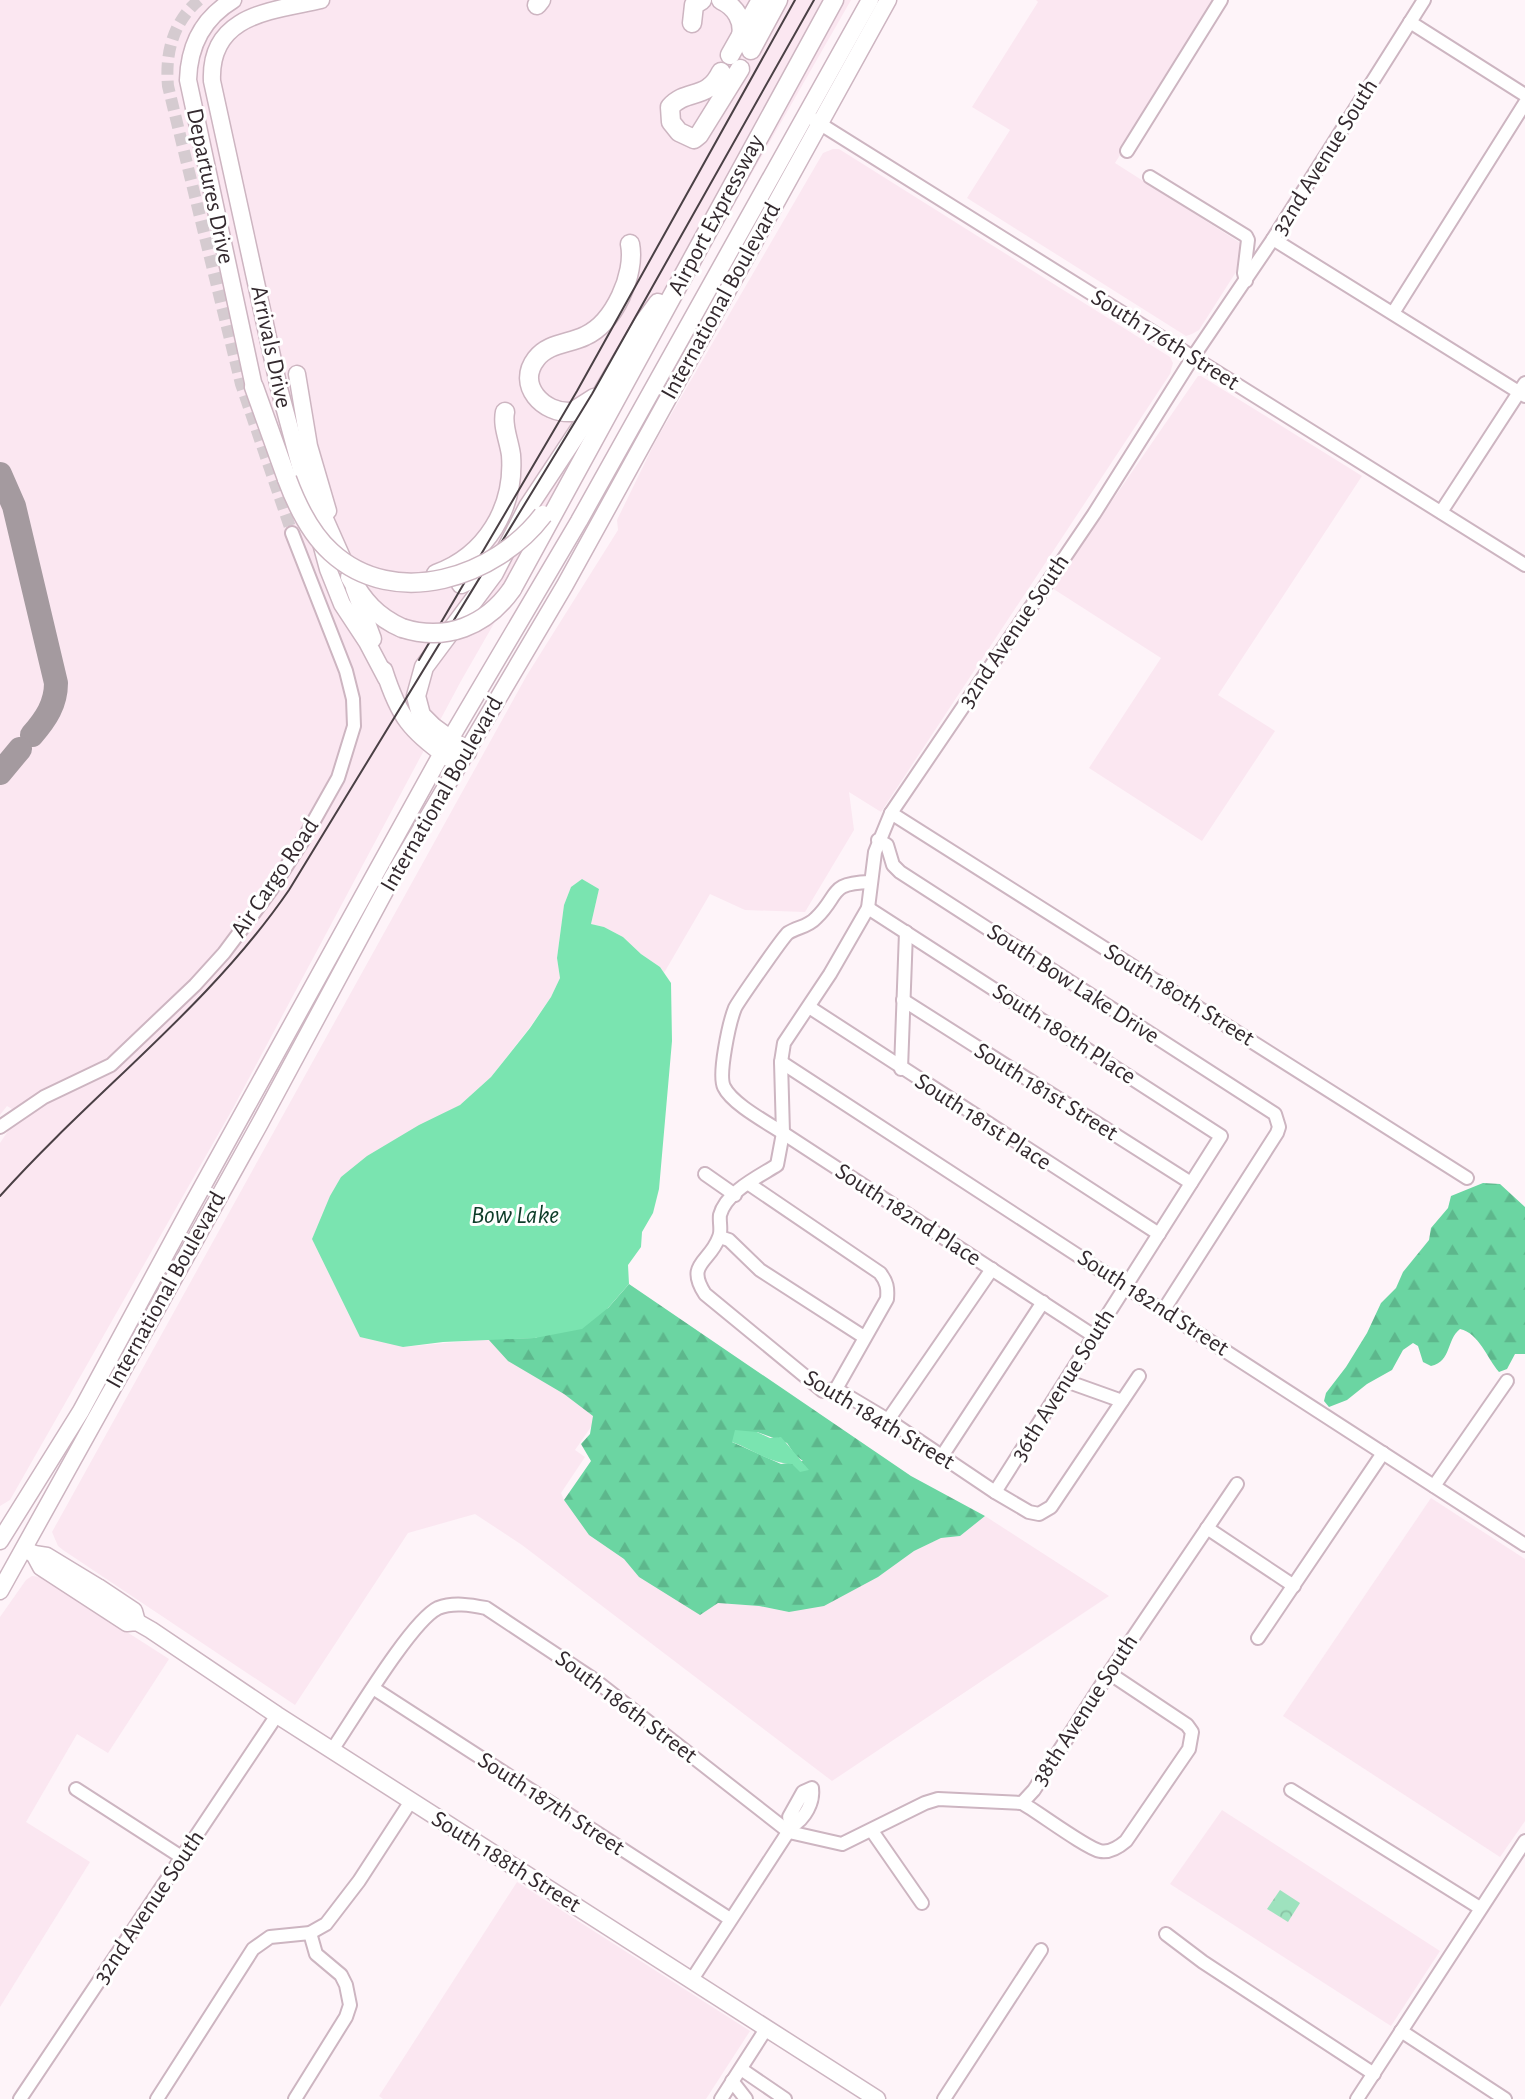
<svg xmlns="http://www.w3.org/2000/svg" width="1525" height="2099" viewBox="0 0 1525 2099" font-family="'Alegreya Sans',sans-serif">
  <defs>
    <pattern id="forest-firs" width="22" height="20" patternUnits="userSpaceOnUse" patternTransform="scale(1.75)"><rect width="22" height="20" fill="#6bd5a2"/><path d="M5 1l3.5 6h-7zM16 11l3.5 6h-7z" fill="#5db78c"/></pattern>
    <pattern id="park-crowns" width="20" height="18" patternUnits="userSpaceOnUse" patternTransform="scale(1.75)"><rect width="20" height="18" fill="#9ee2be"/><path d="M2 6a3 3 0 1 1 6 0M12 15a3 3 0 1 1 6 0" fill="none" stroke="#89c2a4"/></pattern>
  </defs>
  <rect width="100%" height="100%" fill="#fef4f9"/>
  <g fill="#fbe7f1">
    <polygon points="0,0 851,0 461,681 232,1110 10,1500 0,1506 0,1143 8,1131 27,1118 7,1106 0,1115"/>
    <polygon points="1036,0 1216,0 1115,163 1242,244 1236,272 1199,330 1192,334 1186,336 967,198 1010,130 972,107 1038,2"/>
    <polygon points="833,149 839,149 1170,357 1173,363 1170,374 881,812 849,792 854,830 805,912 745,910 710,894 664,973 660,967 641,954 623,937 604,927 591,924 599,889 582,879 571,887 564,905 557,958 560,978 551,997 530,1027 491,1077 460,1105 393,1141 341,1177 312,1239 403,1347 488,1339 600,1414 575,1450 585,1457 561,1493 564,1500 589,1535 624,1559 639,1577 718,1603 759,1606 789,1612 878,1577 914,1551 941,1538 960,1536 985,1516 1109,1596 832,1781 522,1545 475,1514 408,1533 295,1705 63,1550 58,1546 52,1532 527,675 618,530 617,520 655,442 823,153"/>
    <polygon points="1198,376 1201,376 1362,476 1218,695 1275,731 1202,841 1089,768 1161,658 1052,588"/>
    <polygon points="1431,1498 1525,1559 1525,1821 1500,1857 1283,1716"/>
    <polygon points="32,1576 41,1577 169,1659 108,1753 77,1734 26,1822 90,1862 0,2007 0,1617 26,1580"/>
    <polygon points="1222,1810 1440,1951 1391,2026 1170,1884"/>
    <polygon points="517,1882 750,2031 706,2099 383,2099 379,2096"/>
  </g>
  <g fill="url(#forest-firs)" fill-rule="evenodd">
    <path d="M 1483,1183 L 1500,1184 L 1525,1207 L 1525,1354 L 1515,1354 L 1507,1369 L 1499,1372 C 1487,1358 1479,1333 1460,1329 C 1446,1340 1452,1361 1431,1366 L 1423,1362 L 1418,1346 L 1413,1343 L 1403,1350 L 1392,1370 L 1367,1384 L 1347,1400 L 1329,1407 L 1324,1401 L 1326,1393 L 1346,1367 L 1367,1333 L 1381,1303 L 1396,1288 L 1403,1272 L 1429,1240 L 1431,1228 L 1448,1208 L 1451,1196 Z"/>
    <path d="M 629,1284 L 911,1476 L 985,1516 L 960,1536 L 941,1538 L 914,1551 L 878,1577 L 824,1606 L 789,1612 L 759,1606 L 718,1603 L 700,1615 L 639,1577 L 624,1559 L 589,1535 L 564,1500 L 591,1461 L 581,1444 L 590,1434 L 593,1416 L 564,1394 L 508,1361 L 488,1339 L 535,1338 L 608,1308 ZM 757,1432 L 787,1443 L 795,1455 L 803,1461 L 781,1464 L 732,1442 Z"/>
  </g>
  <polygon fill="url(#park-crowns)" points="1280,1890 1300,1903 1288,1922 1267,1909"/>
  <g fill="#7ae4b0">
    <polygon points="582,879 599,889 591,924 604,927 623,937 641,954 660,967 671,983 672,1041 659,1189 653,1213 642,1232 641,1247 628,1265 629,1284 608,1308 582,1329 535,1338 443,1342 403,1347 360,1337 312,1239 330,1196 341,1177 367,1156 419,1125 460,1105 491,1077 530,1028 551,997 560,978 557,958 564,905 571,887"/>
    <path d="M 735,1430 L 757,1432 L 770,1438 L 781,1437 L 809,1470 L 800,1472 L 792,1464 C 771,1464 752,1449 732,1442 Z"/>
  </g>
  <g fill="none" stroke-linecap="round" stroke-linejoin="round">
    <g stroke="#a49a9f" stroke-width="24">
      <path d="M 0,474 L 14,506 L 56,683 C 56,704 46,719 32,735"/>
      <polyline points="0,773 20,749"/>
    </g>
    <path stroke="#d5cbd0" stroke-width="12" stroke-dasharray="12 6" stroke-linecap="butt" d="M 199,0 C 173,22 165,53 168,86 L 241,384 L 292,533"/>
    <defs>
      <g id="minor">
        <polyline points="1410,22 1525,95"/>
        <polyline points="806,115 1525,565"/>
        <polyline points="1127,151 1221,0"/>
        <polyline points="1150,177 1246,236 1248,240 1244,273 1246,281"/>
        <polyline points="1273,239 1525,396"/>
        <polyline points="1393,313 1525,103"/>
        <polyline points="1441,512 1525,383"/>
        <polyline points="891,813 1467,1178"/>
        <polyline points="878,840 887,845 893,865 900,872 1275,1114 1279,1127 1277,1133 1163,1311"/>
        <path d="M 870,882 C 828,883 840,895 816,918 C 808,927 797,927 788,933 C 783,937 738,1002 735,1008 C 729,1023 718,1075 724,1087 C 732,1104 768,1123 783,1133 L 1094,1336"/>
        <polyline points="868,908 1221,1136 995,1492"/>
        <polyline points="903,1000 1191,1183"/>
        <polyline points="809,1007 1159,1234"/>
        <polyline points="781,1062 1163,1311 1178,1317 1188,1327 1525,1545"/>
        <polyline points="901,1069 906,932"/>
        <polyline points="0,1127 44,1097 111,1065 195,985 224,953 271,890 302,842 338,778 354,726 353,699 346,671 292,533"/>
        <polyline points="705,1174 735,1195"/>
        <path d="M 749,1184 L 880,1273 C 887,1282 888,1288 887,1299 L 836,1389"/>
        <polyline points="720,1237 729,1240 760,1270 864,1337"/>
        <path d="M 1139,1376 L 1051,1507 L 1039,1514 L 1029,1512 L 995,1492 L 888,1420 L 836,1389 L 823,1391 L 705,1294 C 685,1263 710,1263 719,1237 C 722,1231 719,1222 720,1215 C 726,1192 758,1177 777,1165 L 783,1133 L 781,1062 L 784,1043 L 830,974 L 868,908 L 875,852 L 891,813 L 1094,514 L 1193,357 L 1273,239 L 1424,0"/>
        <polyline points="1066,1381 1122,1401"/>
        <polyline points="888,1420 992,1269"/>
        <polyline points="942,1456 1043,1302"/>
        <polyline points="1434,1486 1507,1381"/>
        <polyline points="1207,1528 1294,1586"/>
        <polyline points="1258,1638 1383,1453"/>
        <polyline points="373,1688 730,1919"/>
        <path d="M 332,1750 C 352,1721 411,1621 438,1608 C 453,1602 471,1605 486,1608 L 596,1681 L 789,1832 L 842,1844 L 925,1803 L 938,1799 L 1022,1803"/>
        <path d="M 812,1788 C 814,1802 805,1819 792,1826 L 789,1817 L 803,1792 Z"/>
        <polyline points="76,1789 183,1858"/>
        <polyline points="1291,1790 1480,1908"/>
        <polyline points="1022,1803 1034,1790 1109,1673 1237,1484"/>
        <path d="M 1022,1803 C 1038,1812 1086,1848 1100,1851 C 1110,1853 1119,1847 1126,1841 L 1189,1749 L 1192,1732 L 1187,1725 L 1109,1673"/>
        <polyline points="872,1831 922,1903"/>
        <polyline points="1166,1934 1203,1962 1374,2074"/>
        <polyline points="691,1981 792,1826"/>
        <polyline points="1401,2031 1505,2099"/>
        <polyline points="741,2069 785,2099"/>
        <polyline points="732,2081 746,2099"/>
        <polyline points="20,2099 277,1715"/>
        <polyline points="157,2099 253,1949 270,1937 310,1933 326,1924 359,1881 411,1801"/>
        <polyline points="295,2099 346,2017 350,2005 346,1985 341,1975 316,1954 310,1933"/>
        <polyline points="721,2099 766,2029"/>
        <polyline points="944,2099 1041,1950"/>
        <polyline points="1357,2099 1525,1841"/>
      </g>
      <g id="major">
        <path d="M 233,0 C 203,18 189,46 188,80 L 254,387"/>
        <path d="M 321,0 C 272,11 209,14 212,81 L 279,388 L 328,569 L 342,604 L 367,642 L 386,678"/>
        <polyline points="297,374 309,446 328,511"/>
        <polyline points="317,501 345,564"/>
        <polyline points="354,588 373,639"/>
        <path d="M 384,670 C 399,717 410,731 450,759"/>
        <polyline points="0,1541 81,1411 190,1209 442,753 579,521 870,0"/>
        <polyline points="28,1551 34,1554 47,1556 98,1587 134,1611 137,1622"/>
        <polyline points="34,1554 41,1567 127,1623 137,1622 151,1630 277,1715 877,2099"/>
        <polyline points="0,1591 259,1125 392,878 565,585 888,0"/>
      </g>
      <g id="highway">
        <path d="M 721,0 C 736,7 744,21 741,36"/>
        <polyline points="537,5 541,0"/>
        <polyline points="692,23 694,5 702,0"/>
        <polyline points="751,50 778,0"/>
        <polyline points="730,55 761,0"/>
        <path d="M 721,72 C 707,101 687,88 670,107 L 671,122 L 679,132 L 694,139 L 699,135 L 740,69"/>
        <polyline points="254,387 287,479"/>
        <path d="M 594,398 L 572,412 C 543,414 516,385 536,359 C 548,343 569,344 585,336 C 614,323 636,274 630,244"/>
        <path d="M 436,574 C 486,556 515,508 511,455 C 509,440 502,426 505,412"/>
        <path d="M 350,577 C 363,601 377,617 402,628"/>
        <polyline points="461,584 493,569"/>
        <polyline points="512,589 834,0"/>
        <polyline points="467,752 433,727 421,715 416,696 424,667 494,573 528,507 593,409 644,322 658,303"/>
      </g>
    </defs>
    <use href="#minor" stroke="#cdb5c1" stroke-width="16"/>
    <use href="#major" stroke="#cdb5c1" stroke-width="19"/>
    <use href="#highway" stroke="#cdb5c1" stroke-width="21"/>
    <use href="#minor" stroke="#fff" stroke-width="12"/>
    <use href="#major" stroke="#fff" stroke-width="16"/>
    <use href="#highway" stroke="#fff" stroke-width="18"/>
    <g stroke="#4a4045" stroke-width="2">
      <polyline points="419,660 577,391 795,0"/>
      <path d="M 0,1196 C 95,1090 208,1008 289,890 L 592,394 L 814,0"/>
    </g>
    <defs>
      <g id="highway-bridge">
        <path d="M 287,479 C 297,506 310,533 331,552 C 395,611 496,577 543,515"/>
        <path d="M 402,628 C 446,642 486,626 512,589"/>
      </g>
    </defs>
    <use href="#highway-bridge" stroke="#cdb5c1" stroke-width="21" stroke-linecap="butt"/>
    <use href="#highway-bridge" stroke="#fff" stroke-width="18"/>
  </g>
  <g text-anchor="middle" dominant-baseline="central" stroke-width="6" stroke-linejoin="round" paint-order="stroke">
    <g font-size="24" fill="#33292e" stroke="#fff">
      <text transform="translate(1325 157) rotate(-58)">32nd Avenue South</text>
      <text transform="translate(210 186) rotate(78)">Departures Drive</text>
      <text transform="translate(716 215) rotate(-62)">Airport Expressway</text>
      <text transform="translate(721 301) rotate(-61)">International Boulevard</text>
      <text transform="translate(1165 340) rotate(32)">South 176th Street</text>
      <text transform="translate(271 347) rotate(78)">Arrivals Drive</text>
      <text transform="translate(1014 631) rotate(-56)">32nd Avenue South</text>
      <text transform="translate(442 794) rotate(-60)">International Boulevard</text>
      <text transform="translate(275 878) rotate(-56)">Air Cargo Road</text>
      <text transform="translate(1073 984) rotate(33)">South Bow Lake Drive</text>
      <text transform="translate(1179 995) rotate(32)">South 180th Street</text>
      <text transform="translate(1064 1034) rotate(33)">South 180th Place</text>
      <text transform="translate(1046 1092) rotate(32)">South 181st Street</text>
      <text transform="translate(983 1122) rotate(33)">South 181st Place</text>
      <text transform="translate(908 1215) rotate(33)">South 182nd Place</text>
      <text transform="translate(166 1290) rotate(-61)">International Boulevard</text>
      <text transform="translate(1153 1303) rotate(33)">South 182nd Street</text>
      <text transform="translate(1063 1385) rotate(-58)">36th Avenue South</text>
      <text transform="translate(879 1420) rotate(31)">South 184th Street</text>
      <text transform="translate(626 1707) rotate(37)">South 186th Street</text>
      <text transform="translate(1085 1710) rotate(-57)">38th Avenue South</text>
      <text transform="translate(551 1804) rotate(33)">South 187th Street</text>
      <text transform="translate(506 1862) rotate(32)">South 188th Street</text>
      <text transform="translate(149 1907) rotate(-56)">32nd Avenue South</text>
    </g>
    <g font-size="26" font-style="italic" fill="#0e3d29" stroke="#fff">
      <text x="515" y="1215">Bow Lake</text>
    </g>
  </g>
</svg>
